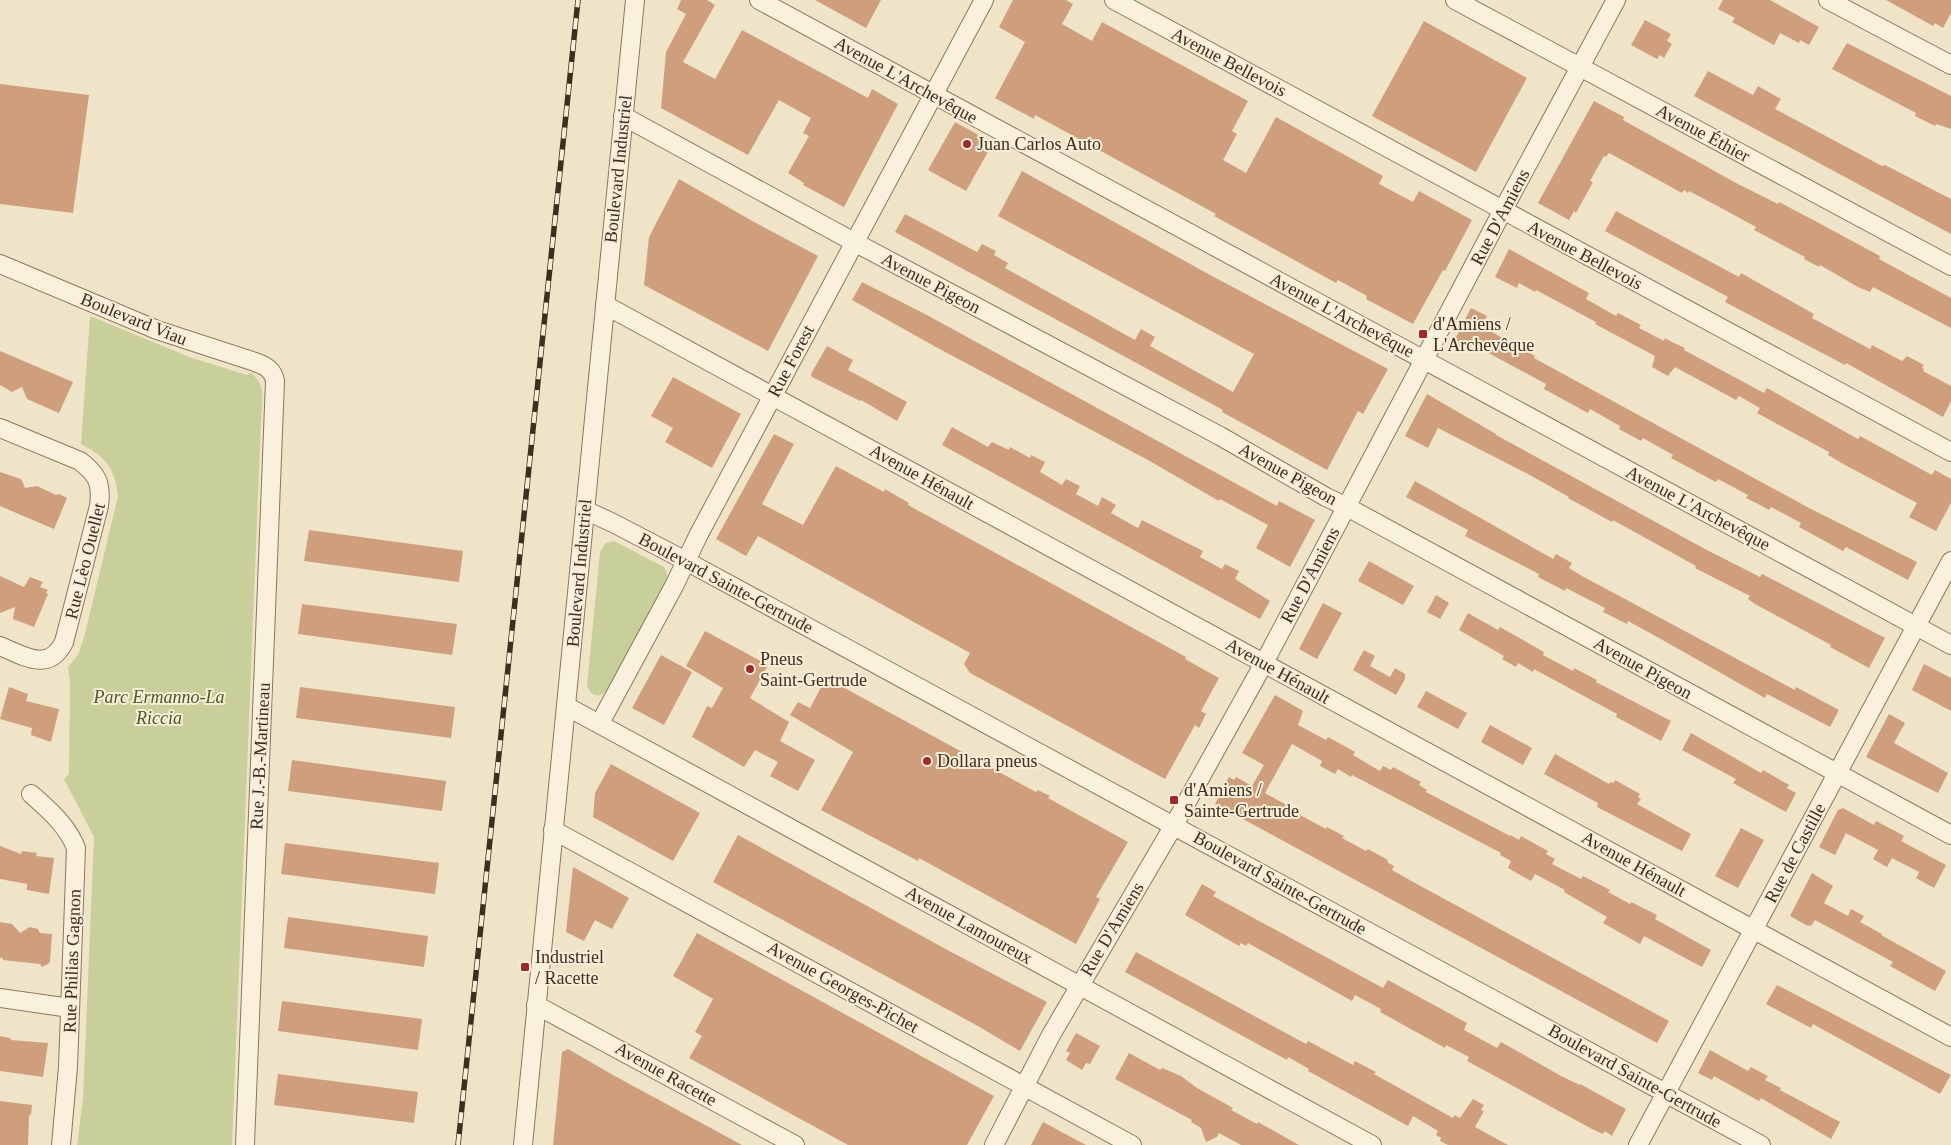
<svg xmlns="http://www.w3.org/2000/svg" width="1951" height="1145" viewBox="0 0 1951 1145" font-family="'Times New Roman',serif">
  <rect width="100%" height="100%" fill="#f0e4c8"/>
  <g fill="#c9cf9b">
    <path d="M 90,316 L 192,358 L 247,375 L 250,373 C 267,382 262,404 261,421 L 232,1145 L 77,1145 L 83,1098 L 94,837 L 64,779 L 69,774 L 70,681 L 68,667 L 78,655 L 85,634 L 118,496 C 115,468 106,457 81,444 Z"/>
    <path d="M 614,541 L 664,567 L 666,571 L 668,579 L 607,690 C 602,696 598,697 591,693 L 587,686 L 600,552 L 606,543 Z"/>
  </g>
  <g fill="#cf9f7d">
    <polygon points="681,0 707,0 715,5 683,62 715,79 742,30 868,98 872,89 898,104 844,207 803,185 804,183 788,173 809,136 803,133 811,118 779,100 748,155 661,108 666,52 686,14 677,9"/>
    <polygon points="815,0 881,0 866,28"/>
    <polygon points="1013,0 1066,0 1073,4 1062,24 1092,41 1102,22 1248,101 1232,131 1237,134 1223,160 1246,173 1276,117 1383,176 1379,184 1413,202 1419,191 1472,220 1445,271 1443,270 1413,324 1366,299 1367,296 1338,280 1336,283 1287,256 1214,216 1216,214 1035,115 1034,119 995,98 1025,42 999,27"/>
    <polygon points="1723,0 1770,0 1819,27 1809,45 1800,40 1799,43 1780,33 1774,45 1732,22 1735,18 1718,9"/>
    <polygon points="1886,0 1951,0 1951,13 1943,28 1935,23 1933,26"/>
    <polygon points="1645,20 1671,34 1667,41 1672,44 1664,58 1660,55 1657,59 1631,45"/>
    <polygon points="1424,21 1527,78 1476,172 1372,116"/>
    <polygon points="1847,43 1951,96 1951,129 1936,124 1935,126 1915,116 1916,113 1832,69"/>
    <polygon points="1708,71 1753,95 1758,86 1781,99 1775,109 1882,166 1885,165 1951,199 1951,234 1694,96"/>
    <polygon points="0,84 89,95 73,213 0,204"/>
    <polygon points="1594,101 1624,117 1623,120 1736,183 1778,204 1779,202 1817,222 1880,256 1879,259 1951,298 1951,328 1873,287 1870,292 1858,287 1820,265 1819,267 1804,259 1805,257 1754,230 1756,227 1723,209 1689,191 1688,193 1684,190 1682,193 1609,153 1606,157 1604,156 1590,181 1593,182 1576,213 1574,211 1569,220 1538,203"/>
    <polygon points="955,122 993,143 966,191 928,170"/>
    <polygon points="1022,171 1212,276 1388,369 1363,414 1358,411 1327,470 1222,412 1223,410 1177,385 895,232 905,214 977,252 982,244 996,251 994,255 1008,263 1005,268 1135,340 1141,329 1155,337 1150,346 1233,392 1254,354 998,216"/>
    <polygon points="679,179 754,222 818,256 768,351 644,285 649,237"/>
    <polygon points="1616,211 1739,277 1741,273 1814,314 1812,318 1870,349 1872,345 1902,361 1907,356 1924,365 1922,368 1924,369 1923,371 1951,386 1951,401 1943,417 1846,363 1845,365 1725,302 1728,297 1605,231"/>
    <polygon points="1509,249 1589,293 1586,299 1616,316 1618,313 1641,325 1639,328 1664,341 1665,338 1672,342 1685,348 1684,350 1764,393 1767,388 1858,439 1860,436 1932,475 1935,470 1951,479 1951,503 1936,531 1909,517 1917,503 1845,465 1828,455 1829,452 1757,413 1760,408 1739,396 1736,400 1675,367 1668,376 1652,367 1655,356 1595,324 1596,322 1536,290 1535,292 1519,283 1517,288 1495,277"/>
    <polygon points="862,282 925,314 1277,506 1279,501 1315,520 1290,567 1256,548 1268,525 1220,499 1219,501 1146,459 934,346 852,300"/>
    <polygon points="1471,308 1487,316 1481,326 1535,356 1534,358 1809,508 1917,562 1908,580 1846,547 1843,551 1799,527 1801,523 1771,507 1769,510 1758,504 1746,498 1748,495 1718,479 1716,482 1671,458 1673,455 1643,438 1641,441 1619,429 1620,426 1590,409 1588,413 1544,389 1546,384 1472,344 1468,351 1453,343"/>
    <polygon points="827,346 853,360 848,370 907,402 897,421 861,400 860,401 812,377 811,374"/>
    <polygon points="0,351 73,382 59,413 27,399 22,387 12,392 0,385"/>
    <polygon points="673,377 741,414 712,468 665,442 673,428 651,416"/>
    <polygon points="1427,394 1496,434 1496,435 1705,549 1760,577 1762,574 1885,638 1869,668 1830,647 1831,645 1755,604 1748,599 1750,596 1695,568 1696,566 1613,520 1612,522 1568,498 1569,497 1528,474 1438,428 1428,448 1405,436"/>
    <polygon points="952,427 988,447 992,442 1009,450 1010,447 1030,458 1031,455 1045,462 1040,472 1062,485 1066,479 1080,486 1076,494 1098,506 1102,497 1116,505 1111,513 1138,528 1142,520 1203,551 1200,557 1222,569 1225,564 1239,571 1235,579 1270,601 1260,619 942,445"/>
    <polygon points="774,434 794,444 762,504 803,525 836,466 884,492 885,489 909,503 908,505 1186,657 1185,659 1219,678 1201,711 1206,714 1199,728 1195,725 1165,779 970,673 964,664 970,653 758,536 746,556 716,539"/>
    <polygon points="0,472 21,479 25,488 37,486 56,495 59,494 67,498 54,529 0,506"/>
    <polygon points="1415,481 1553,559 1556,554 1572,563 1569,568 1582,576 1795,690 1796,687 1839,710 1830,727 1767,694 1765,698 1659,638 1628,621 1627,624 1603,612 1605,608 1566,588 1565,591 1538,577 1539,574 1465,536 1468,530 1406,497"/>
    <polygon points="309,530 463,551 459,582 304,561"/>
    <polygon points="1369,561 1414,586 1403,605 1358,581"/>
    <polygon points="0,576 24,587 30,577 43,582 40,587 48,590 46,593 48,594 34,627 13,619 15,607 0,613"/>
    <polygon points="1436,595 1449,603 1440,619 1427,612"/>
    <polygon points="1323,603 1342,613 1317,659 1299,649"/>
    <polygon points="302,604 457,624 452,655 298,634"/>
    <polygon points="1468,613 1498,630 1500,627 1544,652 1543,655 1573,671 1574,668 1597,680 1596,682 1671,721 1661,741 1616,717 1617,714 1534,669 1533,672 1518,663 1516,667 1502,659 1504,656 1459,630"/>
    <polygon points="705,631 768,665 750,698 789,722 780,741 815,760 798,791 770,776 778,762 755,750 744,767 692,737 707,706 712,708 723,688 686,666"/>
    <polygon points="1364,650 1375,656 1370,666 1390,677 1395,668 1405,674 1405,679 1396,695 1353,670"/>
    <polygon points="661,655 692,672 664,725 632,708"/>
    <polygon points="1924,664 1951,678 1951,711 1912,690"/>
    <polygon points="826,678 1036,792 1038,790 1050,796 1048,798 1128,842 1096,897 1100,899 1076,944 919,858 918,861 821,810 853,752 790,715 798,702 810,708"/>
    <polygon points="9,687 28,694 26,701 59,709 51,742 31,735 32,728 0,719"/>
    <polygon points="300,687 455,707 451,738 296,718"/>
    <polygon points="1426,691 1467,713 1458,729 1417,707"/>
    <polygon points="1275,695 1303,711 1298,725 1326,740 1328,737 1355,752 1353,755 1380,771 1383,766 1391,770 1393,767 1421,782 1419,785 1427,790 1426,792 1510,836 1511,835 1519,840 1521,836 1548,851 1546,854 1555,859 1552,864 1581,879 1583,876 1610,890 1608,892 1630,904 1631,902 1657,915 1655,919 1711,950 1702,967 1644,936 1640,944 1603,923 1607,917 1564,892 1565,890 1535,874 1531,881 1508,868 1511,861 1500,855 1501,853 1352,775 1351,777 1338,769 1335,774 1320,766 1322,761 1292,744 1265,793 1301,813 1300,815 1326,829 1327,827 1344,836 1342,838 1366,851 1368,849 1388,860 1387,862 1394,866 1392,870 1415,883 1669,1021 1657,1043 1215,804 1229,777 1234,780 1236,777 1252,786 1264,765 1242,753"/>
    <polygon points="1889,714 1905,723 1894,743 1948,773 1938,793 1866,757"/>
    <polygon points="1490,725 1532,748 1523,765 1481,742"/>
    <polygon points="1691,733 1761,773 1763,770 1789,785 1787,788 1796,793 1786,812 1733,783 1736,779 1682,750"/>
    <polygon points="1555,754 1609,784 1610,782 1613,783 1615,780 1640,794 1638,797 1641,799 1637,804 1691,834 1682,851 1597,807 1598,803 1544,774"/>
    <polygon points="292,760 446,781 442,811 288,791"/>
    <polygon points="611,764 700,813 673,861 593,817 595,793"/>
    <polygon points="1843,808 1874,825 1876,821 1897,832 1904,836 1901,841 1946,865 1934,888 1916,878 1919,872 1892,858 1887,867 1873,859 1878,850 1846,833 1835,855 1819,847 1838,810"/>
    <polygon points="1741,828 1764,840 1738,888 1715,876"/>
    <polygon points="738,835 953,953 1047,1002 1020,1051 976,1025 713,882"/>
    <polygon points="285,843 439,863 435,894 281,874"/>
    <polygon points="0,846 21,854 22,851 37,853 36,856 54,858 49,894 27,890 27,884 0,879"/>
    <polygon points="573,867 629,898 612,929 595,920 584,941 566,932"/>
    <polygon points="1812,873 1833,886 1824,903 1848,916 1851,909 1864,916 1860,922 1882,934 1881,935 1946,971 1935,991 1890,966 1893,962 1815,920 1811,926 1809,925 1808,926 1790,916"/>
    <polygon points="1202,884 1216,892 1213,896 1383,988 1388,980 1467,1023 1464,1030 1497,1048 1501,1042 1563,1077 1580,1085 1580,1084 1626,1109 1612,1136 1605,1131 1603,1134 1592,1129 1467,1061 1469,1057 1446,1045 1445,1048 1427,1038 1380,1012 1381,1009 1355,995 1352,1001 1248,943 1246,946 1241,943 1239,946 1185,915"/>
    <polygon points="288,917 428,936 424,967 284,948"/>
    <polygon points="0,922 12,924 20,933 30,927 38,929 40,933 52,934 50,962 48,964 42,967 40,964 3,960 3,958 0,958"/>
    <polygon points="697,933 994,1096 967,1145 848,1145 689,1058 702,1036 695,1032 713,999 673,976"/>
    <polygon points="1136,952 1306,1044 1308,1041 1353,1065 1355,1061 1376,1072 1374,1074 1453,1118 1454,1115 1460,1118 1473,1099 1484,1105 1481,1110 1484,1111 1475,1127 1508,1145 1448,1145 1440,1141 1441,1138 1436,1135 1438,1131 1413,1116 1408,1126 1308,1071 1309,1069 1288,1057 1287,1060 1263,1047 1125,972"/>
    <polygon points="1777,985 1951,1075 1940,1094 1813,1024 1811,1028 1766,1004"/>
    <polygon points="282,1001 422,1019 418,1050 278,1031"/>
    <polygon points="1076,1033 1100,1046 1090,1064 1086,1063 1082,1070 1066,1060 1070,1053 1066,1051"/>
    <polygon points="0,1036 10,1038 11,1040 48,1043 43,1077 0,1071"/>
    <polygon points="568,1049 613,1075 742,1145 553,1145 562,1052"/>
    <polygon points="1710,1050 1748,1071 1751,1067 1768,1076 1765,1080 1781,1088 1780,1090 1840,1122 1831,1139 1761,1098 1759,1101 1714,1076 1712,1080 1698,1073"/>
    <polygon points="1129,1053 1160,1070 1162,1068 1181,1076 1197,1088 1233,1108 1231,1110 1257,1124 1258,1122 1299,1145 1241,1145 1219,1133 1217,1137 1206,1142 1201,1128 1191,1122 1192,1120 1115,1079"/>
    <polygon points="278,1074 418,1092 414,1123 274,1105"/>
    <polygon points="0,1101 32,1105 31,1114 29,1116 28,1145 0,1145"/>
    <polygon points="1043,1122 1086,1145 1031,1145"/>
  </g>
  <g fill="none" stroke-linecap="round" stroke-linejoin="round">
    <defs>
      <g id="minor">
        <polyline points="759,0 1951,645"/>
        <polyline points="1114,0 1951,452"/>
        <polyline points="1455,0 1951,266"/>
        <polyline points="1828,0 1951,65"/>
        <polyline points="623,116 854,242 1220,436 1326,497 1347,507 1951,835"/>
        <path d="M 0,264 L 157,330 L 255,362 C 266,366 273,370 275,381 L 245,1145"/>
        <polyline points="605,305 1951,1037"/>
        <path d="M 0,428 L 80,461 C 97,474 102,483 99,506 L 64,642 C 49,673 24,656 0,646"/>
        <polyline points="585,510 613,523 686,561 1761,1145"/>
        <polyline points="566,706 1372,1145"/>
        <polyline points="600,723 674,586 699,534 984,0"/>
        <path d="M 31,794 C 49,810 67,825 76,848 L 68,1067 L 61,1145"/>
        <polyline points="553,830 1132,1145"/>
        <polyline points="0,998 70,1008"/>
        <polyline points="536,1005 795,1145"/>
        <polyline points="523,1145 635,0"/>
        <polyline points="994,1145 1051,1035 1174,825 1264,663 1503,210 1616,0"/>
        <polyline points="1638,1145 1951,561"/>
      </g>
    </defs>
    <use href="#minor" stroke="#8d765c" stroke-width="20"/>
    <use href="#minor" stroke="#faf1dc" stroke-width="18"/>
    <defs>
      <polyline id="rail" points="458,1145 578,0"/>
    </defs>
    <use href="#rail" stroke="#3d2e20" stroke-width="5.5"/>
    <use href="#rail" stroke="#f7eed8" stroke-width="4" stroke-dasharray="11" stroke-linecap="butt"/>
  </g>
  <g fill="#9e2a2b" stroke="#f7eed8" stroke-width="2">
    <circle cx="967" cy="144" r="5"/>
    <rect x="1418" y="329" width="10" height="10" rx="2.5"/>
    <circle cx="750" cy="669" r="5"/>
    <circle cx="927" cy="761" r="5"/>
    <rect x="1169" y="795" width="10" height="10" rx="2.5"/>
    <rect x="520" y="962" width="10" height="10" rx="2.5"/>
  </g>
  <g text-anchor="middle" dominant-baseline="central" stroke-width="4" stroke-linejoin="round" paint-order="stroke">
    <g font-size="18" fill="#3d2e20" stroke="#f7eed8">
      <text transform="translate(1229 62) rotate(28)">Avenue Bellevois</text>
      <text transform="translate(906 80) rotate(29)">Avenue L'Archevêque</text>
      <text transform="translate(1703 133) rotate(28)">Avenue Éthier</text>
      <text transform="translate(618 169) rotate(-84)">Boulevard Industriel</text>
      <text transform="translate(1500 217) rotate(-62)">Rue D'Amiens</text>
      <text transform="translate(1585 255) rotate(28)">Avenue Bellevois</text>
      <text transform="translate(931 283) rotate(28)">Avenue Pigeon</text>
      <text transform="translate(1342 315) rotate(28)">Avenue L'Archevêque</text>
      <text transform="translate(134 319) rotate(22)">Boulevard Viau</text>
      <text transform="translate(791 361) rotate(-62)">Rue Forest</text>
      <text transform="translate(1288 474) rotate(29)">Avenue Pigeon</text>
      <text transform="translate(922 477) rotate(29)">Avenue Hénault</text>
      <text transform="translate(1698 508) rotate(28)">Avenue L'Archevêque</text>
      <text transform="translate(85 561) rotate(-76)">Rue Lèo Ouellet</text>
      <text transform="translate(579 573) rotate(-85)">Boulevard Industriel</text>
      <text transform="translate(1310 575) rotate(-62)">Rue D'Amiens</text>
      <text transform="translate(726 583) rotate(28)">Boulevard Sainte-Gertrude</text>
      <text transform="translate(1643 668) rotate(29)">Avenue Pigeon</text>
      <text transform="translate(1278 671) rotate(29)">Avenue Hénault</text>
      <text transform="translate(260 756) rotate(-87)">Rue J.-B.-Martineau</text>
      <text transform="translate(1795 853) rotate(-62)">Rue de Castille</text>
      <text transform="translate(1634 864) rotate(29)">Avenue Hénault</text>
      <text transform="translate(1280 883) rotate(29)">Boulevard Sainte-Gertrude</text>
      <text transform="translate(969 925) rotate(29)">Avenue Lamoureux</text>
      <text transform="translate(1112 929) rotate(-59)">Rue D'Amiens</text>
      <text transform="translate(72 961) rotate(-88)">Rue Philias Gagnon</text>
      <text transform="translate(843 987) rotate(29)">Avenue Georges-Pichet</text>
      <text transform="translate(666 1074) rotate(29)">Avenue Racette</text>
      <text transform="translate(1635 1076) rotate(29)">Boulevard Sainte-Gertrude</text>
    </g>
    <g font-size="18" fill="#3d2e20" stroke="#f7eed8" text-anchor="start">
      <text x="977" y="144">Juan Carlos Auto</text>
      <text x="1433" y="324">d'Amiens /<tspan x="1433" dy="21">L'Archevêque</tspan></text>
      <text x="760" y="659">Pneus<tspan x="760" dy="21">Saint-Gertrude</tspan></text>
      <text x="937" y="761">Dollara pneus</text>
      <text x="1184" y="790">d'Amiens /<tspan x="1184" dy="21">Sainte-Gertrude</tspan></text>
      <text x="535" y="957">Industriel<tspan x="535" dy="21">/ Racette</tspan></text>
    </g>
    <g font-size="18" font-style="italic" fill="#4d5a26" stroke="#f7eed8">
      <text x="159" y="697">Parc Ermanno-La<tspan x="159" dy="21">Riccia</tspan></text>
    </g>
  </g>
</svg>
